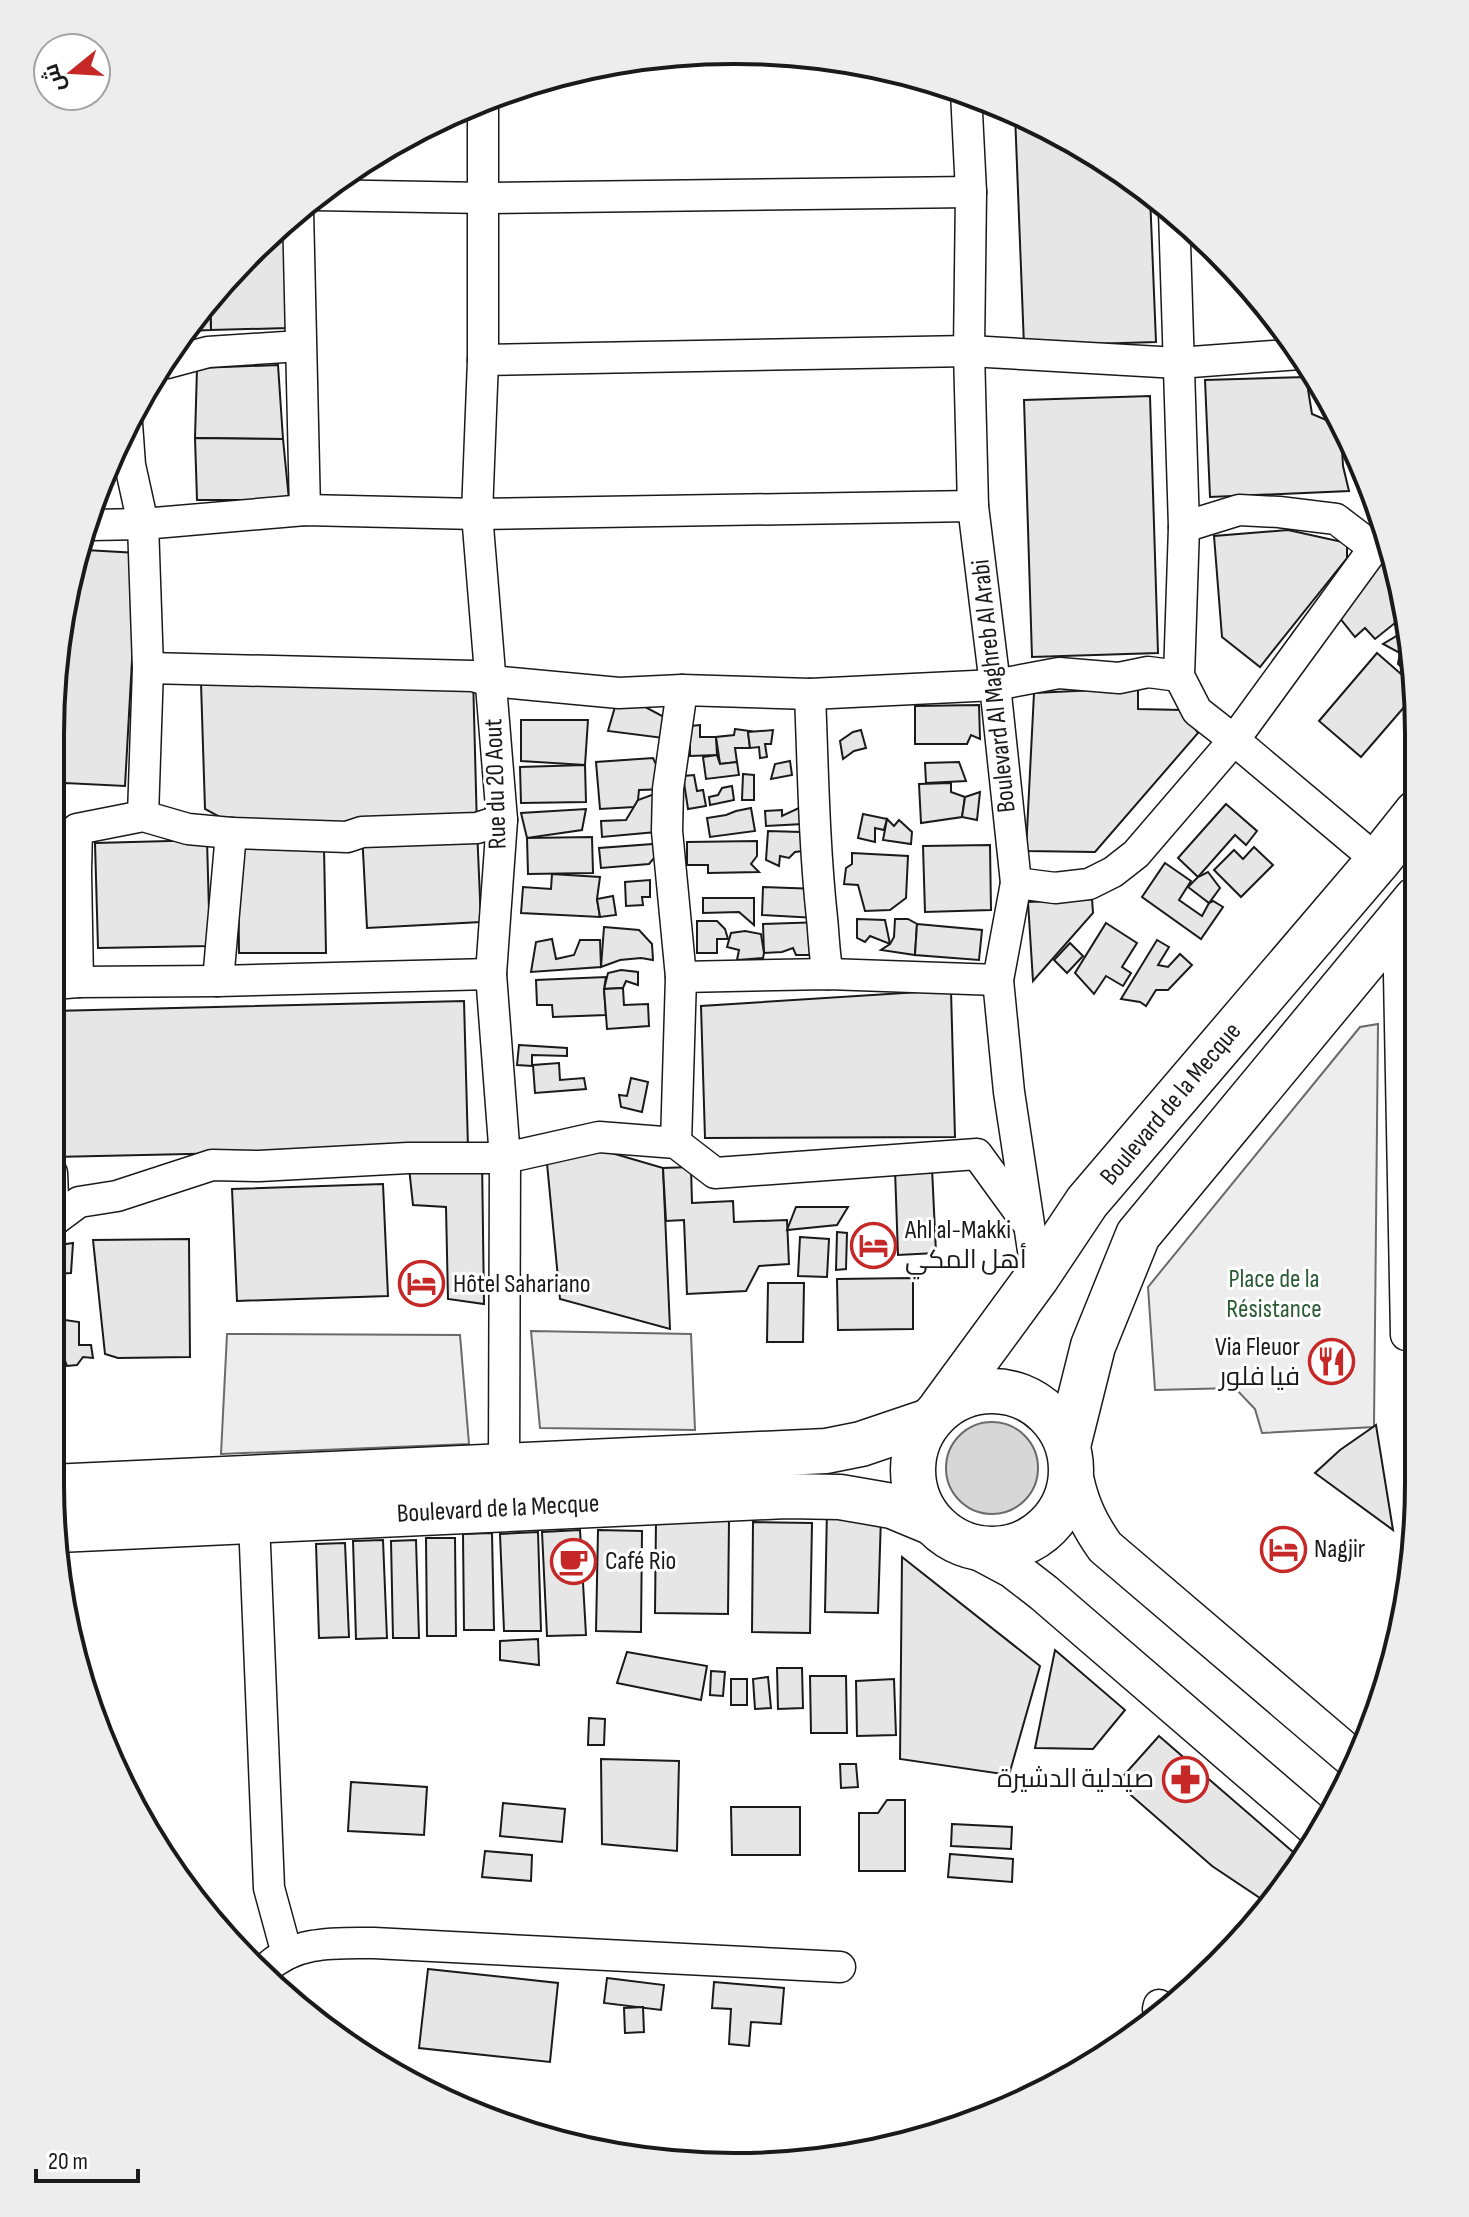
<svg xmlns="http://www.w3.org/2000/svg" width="1469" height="2217" viewBox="0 0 1469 2217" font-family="'Sofia Sans Condensed',Cairo,sans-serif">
  <rect width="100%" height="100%" fill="#fff"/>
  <g fill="#ededed" stroke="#6a6a6a" stroke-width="2">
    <polygon points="1378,1024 1374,1427 1262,1433 1255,1409 1235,1388 1155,1390 1148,1287 1360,1027"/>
    <polygon points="531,1331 691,1334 695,1430 540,1428"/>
    <polygon points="227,1334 460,1335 469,1444 221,1454"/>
  </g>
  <circle fill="#d7d7d7" stroke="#6a6a6a" stroke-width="2" cx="992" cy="1468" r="46"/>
  <g fill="#e6e6e6" stroke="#1a1a1a" stroke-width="2">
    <polygon points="1015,114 1077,142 1150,195 1156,342 1024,346"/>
    <polygon points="279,228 285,228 288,328 211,330 210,298 220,283"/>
    <polygon points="210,298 211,330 188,331"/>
    <polygon points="278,365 283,439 195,438 197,368"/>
    <polygon points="1306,377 1312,414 1336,424 1341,431 1343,466 1349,491 1210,497 1205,380"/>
    <polygon points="1150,396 1158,653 1032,657 1024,400"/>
    <polygon points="1343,423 1357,454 1354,457 1345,449 1347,436 1341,425"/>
    <polygon points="195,438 283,439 289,500 197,500"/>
    <polygon points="1288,530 1347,543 1347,558 1260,667 1222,637 1214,536"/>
    <polygon points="1392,548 1396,558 1404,609 1400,619 1375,639 1365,628 1355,637 1339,617"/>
    <polygon points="85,550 138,553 125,786 65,783 54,968 56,645"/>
    <polygon points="1405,631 1408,633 1416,680 1398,664 1400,653 1383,644"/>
    <polygon points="1377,653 1417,688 1418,691 1361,757 1319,721"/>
    <polygon points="473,676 477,828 249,833 205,809 201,683"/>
    <polygon points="1138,688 1138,709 1182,710 1198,733 1095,852 1026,851 1034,693"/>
    <polygon points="619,693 666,718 663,738 608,731"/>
    <polygon points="979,705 980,739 971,735 967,744 915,744 915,706"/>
    <polygon points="521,720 588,720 585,765 521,761"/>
    <polygon points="700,725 700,737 716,737 717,755 690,756 690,726"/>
    <polygon points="735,729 750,731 748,732 750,748 735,748 737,762 720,764 716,737 734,735"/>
    <polygon points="773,730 771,744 765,744 767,757 760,758 759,747 750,748 748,732"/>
    <polygon points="861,730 866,748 854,751 843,759 840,741 853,732"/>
    <polygon points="717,755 720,764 737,762 739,775 706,779 703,757"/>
    <polygon points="653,758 668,789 639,790 638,800 634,807 600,809 596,762"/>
    <polygon points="790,761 792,775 771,779 775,764"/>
    <polygon points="959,762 966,781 926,783 925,763"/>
    <polygon points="585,765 586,802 521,803 520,767"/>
    <polygon points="743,774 754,775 754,800 742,800"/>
    <polygon points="694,775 697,791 703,790 706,806 688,809 683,776"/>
    <polygon points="951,783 951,792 965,797 962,817 921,823 919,784"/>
    <polygon points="732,786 734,800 710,805 709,797 718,795 722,788"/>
    <polygon points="668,789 667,831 602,837 601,821 626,820 638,800"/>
    <polygon points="980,792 977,820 962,817 965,797"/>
    <polygon points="1226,804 1257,831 1246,845 1235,835 1198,877 1178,858"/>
    <polygon points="801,807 803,824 766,826 765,811 782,810 782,816"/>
    <polygon points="751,808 755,831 710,837 707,818 726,815 736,811"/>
    <polygon points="586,809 582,830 527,838 521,813"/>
    <polygon points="863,814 887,819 884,830 875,828 875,842 858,838"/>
    <polygon points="887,819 894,826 899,820 912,832 911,844 883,840"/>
    <polygon points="477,828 481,922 367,928 362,832"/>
    <polygon points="768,831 801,832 812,850 795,852 789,858 780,856 779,866 766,860"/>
    <polygon points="592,837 593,873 528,874 527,838"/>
    <polygon points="207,840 210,946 98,948 95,843"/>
    <polygon points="757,841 757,856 751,864 759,872 708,873 708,865 687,865 687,842"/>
    <polygon points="667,843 649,864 601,868 599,848"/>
    <polygon points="990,845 991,910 925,912 923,846"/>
    <polygon points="324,847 326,953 239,953 238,848"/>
    <polygon points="1254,847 1273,865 1241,897 1214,870 1234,850 1243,859"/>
    <polygon points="852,853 908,856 906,898 890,910 865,911 858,885 844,884 846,868 852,864"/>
    <polygon points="1165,863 1191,881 1179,900 1202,916 1209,903 1213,901 1223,907 1201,939 1142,897"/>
    <polygon points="1208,872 1220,888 1209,903 1188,887 1198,877"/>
    <polygon points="552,874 600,877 597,899 600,917 521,913 523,887 551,889"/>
    <polygon points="650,880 650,897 642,897 643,905 626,906 625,882"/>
    <polygon points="763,887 818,889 817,918 762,915"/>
    <polygon points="613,896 616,915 600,917 597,899"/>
    <polygon points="703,898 754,898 754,925 739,912 703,913"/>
    <polygon points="1092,899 1093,913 1033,981 1028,902"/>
    <polygon points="857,919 885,920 890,944 870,936 865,942 857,938"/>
    <polygon points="895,919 908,919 917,924 915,955 881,950 890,944 894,937"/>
    <polygon points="697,921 717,921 725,929 728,939 717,939 717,953 697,953"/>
    <polygon points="823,922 824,955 796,955 793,948 782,952 764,953 763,924"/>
    <polygon points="1106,923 1137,943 1122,967 1131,973 1123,986 1106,976 1094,994 1075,973"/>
    <polygon points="917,924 982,930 979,960 915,955"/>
    <polygon points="604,927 639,930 652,944 653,960 641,958 620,960 601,967"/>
    <polygon points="745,931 761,934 764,953 763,958 737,960 739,950 727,947 731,933"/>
    <polygon points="552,939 556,959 574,955 580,940 600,940 601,967 531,972 536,942"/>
    <polygon points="1157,940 1169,947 1158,965 1168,967 1180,954 1192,965 1168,990 1156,990 1146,1006 1140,1002 1121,999"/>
    <polygon points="1070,943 1083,956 1067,973 1054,960"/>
    <polygon points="621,970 638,972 638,985 626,981 623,988 604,989 608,973"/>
    <polygon points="606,977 604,989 606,1015 553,1017 552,1005 537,1005 536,980"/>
    <polygon points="623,988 624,1005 648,1004 649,1026 607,1029 604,989"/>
    <polygon points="951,990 955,1137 705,1138 701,1006"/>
    <polygon points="464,1001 468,1148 54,1157 53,1011"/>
    <polygon points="519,1045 567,1048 567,1056 532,1055 532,1066 517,1065"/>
    <polygon points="559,1063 560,1080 584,1078 586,1089 535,1093 533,1065"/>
    <polygon points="631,1078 648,1082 642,1112 621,1107 619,1095 627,1096"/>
    <polygon points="598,1149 663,1168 670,1329 560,1299 546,1153"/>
    <polygon points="408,1158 482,1158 484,1304 448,1299 446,1207 413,1205"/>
    <polygon points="691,1167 692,1203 733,1201 734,1222 787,1220 789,1264 759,1266 746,1291 687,1294 684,1220 666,1221 663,1168"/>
    <polygon points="932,1168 936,1253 898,1255 895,1170"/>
    <polygon points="383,1184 388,1296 237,1301 232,1189"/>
    <polygon points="796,1207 848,1207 837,1225 787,1230"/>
    <polygon points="837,1232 847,1233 846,1269 836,1270"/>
    <polygon points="800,1237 829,1239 827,1277 798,1276"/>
    <polygon points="189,1239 190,1357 118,1358 105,1354 93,1240"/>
    <polygon points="73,1243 71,1273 54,1274 51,1280 52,1246"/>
    <polygon points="913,1278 913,1329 838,1330 837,1279"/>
    <polygon points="768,1283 804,1283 803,1342 767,1342"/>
    <polygon points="58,1319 79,1322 79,1345 91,1345 93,1358 83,1357 77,1365 67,1366 64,1358 55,1359"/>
    <polygon points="1376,1425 1393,1530 1315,1473 1340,1450"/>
    <polygon points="827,1508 881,1516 878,1613 825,1612"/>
    <polygon points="656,1519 729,1520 728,1614 655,1613"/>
    <polygon points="753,1522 812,1523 810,1633 752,1632"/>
    <polygon points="580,1530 586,1635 547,1636 542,1532"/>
    <polygon points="598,1530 642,1531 641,1632 596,1631"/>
    <polygon points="538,1532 541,1631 504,1631 500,1534"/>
    <polygon points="492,1533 494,1630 464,1630 463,1534"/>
    <polygon points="426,1538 455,1538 456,1636 427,1636"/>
    <polygon points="383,1540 387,1638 356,1639 353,1541"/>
    <polygon points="416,1540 419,1638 393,1638 391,1541"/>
    <polygon points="345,1543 349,1637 319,1638 316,1544"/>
    <polygon points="902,1557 1040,1666 1009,1775 900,1759"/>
    <polygon points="1400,1573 1412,1575 1400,1615"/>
    <polygon points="538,1639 539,1665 500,1660 500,1641"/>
    <polygon points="1055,1650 1125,1710 1093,1749 1035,1748"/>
    <polygon points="627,1652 707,1666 701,1700 617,1683"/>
    <polygon points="777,1668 802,1668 803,1708 778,1709"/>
    <polygon points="711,1671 725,1672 723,1696 710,1695"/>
    <polygon points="810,1676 846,1676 847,1733 811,1733"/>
    <polygon points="768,1677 771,1708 755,1709 753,1679"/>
    <rect x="731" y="1679" width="16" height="26"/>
    <polygon points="894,1679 896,1735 857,1736 856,1681"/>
    <polygon points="589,1718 605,1719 604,1745 588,1745"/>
    <polygon points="1159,1736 1300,1858 1269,1904 1212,1866 1117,1783"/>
    <polygon points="601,1759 679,1761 677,1851 602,1844"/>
    <polygon points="840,1764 856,1764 858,1787 841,1788"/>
    <polygon points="351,1782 427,1787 424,1835 348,1831"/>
    <polygon points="887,1800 905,1800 905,1871 859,1871 859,1813 878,1813"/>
    <polygon points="503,1803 565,1809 562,1842 500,1836"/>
    <polygon points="731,1807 800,1807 800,1855 732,1855"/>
    <polygon points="952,1824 1012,1827 1011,1849 951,1846"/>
    <polygon points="485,1851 532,1855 531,1881 482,1877"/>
    <polygon points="950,1854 1013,1859 1012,1882 948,1877"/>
    <polygon points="428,1969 558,1983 550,2062 419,2048"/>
    <polygon points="607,1978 664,1985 661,2010 604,2003"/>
    <polygon points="714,1982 784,1988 781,2024 751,2022 749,2046 729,2044 731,2009 712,2008"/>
    <polygon points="643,2007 644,2032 625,2033 624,2008"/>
  </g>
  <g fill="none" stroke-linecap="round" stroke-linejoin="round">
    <defs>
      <g id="minor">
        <polyline points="966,92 971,192 969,351 973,506 995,685 1016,883 998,980 1009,1092 1037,1277"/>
        <polyline points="483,101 483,360 477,514 502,820 491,974 505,1158 504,1466"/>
        <polyline points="315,195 484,198 971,192"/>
        <polyline points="298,210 305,510"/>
        <polyline points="1174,211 1184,527 1179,676 1197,711 1234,740 1378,861"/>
        <polyline points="483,360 969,351 1178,363 1300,354"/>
        <polyline points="167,363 208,352 300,346"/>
        <polyline points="127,423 130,465 143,524 148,668 143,816"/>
        <polyline points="92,525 143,524 305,510 477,514 973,506"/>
        <polyline points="1184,527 1239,510 1279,512 1336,519 1374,548"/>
        <polyline points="148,668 473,676 491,681 619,693 682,690 810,694 995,685 1059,673 1119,678 1148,672 1179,676"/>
        <path d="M 810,694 C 813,769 814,844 822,918 C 824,937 824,955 828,974"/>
        <polyline points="231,833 347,837 362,832 477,828 502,820"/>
        <polyline points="1016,883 1055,888 1089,884 1113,872 1136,854 1234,740 1374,548 1387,534"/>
        <polyline points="1398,922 1406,1335"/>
        <polyline points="681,977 828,974 998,980"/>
        <polyline points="78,982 76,872 77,829 143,816 188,829 231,833 218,981"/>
        <polyline points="54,984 78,982 218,981 491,974"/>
        <polyline points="676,1143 681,977 667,831 668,789 682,690"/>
        <polyline points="52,1173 54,1221"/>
        <polyline points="52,1222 79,1202 117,1196 212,1165 259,1166 408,1158 505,1158 599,1137 676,1143 715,1173 977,1154 1025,1220"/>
        <polyline points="254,1521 269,1888 287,1954"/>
        <path d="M 265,1970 C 294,1940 337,1943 374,1943 L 840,1967"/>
        <polyline points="1158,2009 1159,2005"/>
      </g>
      <g id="tertiary">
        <path d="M 1072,1468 C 1078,1500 1086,1520 1105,1547 L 1356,1761"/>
        <polyline points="970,1546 1013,1569 1044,1593 1319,1830"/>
      </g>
      <g id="primary">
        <circle cx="992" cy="1470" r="79"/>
        <polyline points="941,1408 1037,1277 1087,1202 1378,861 1417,812"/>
        <polyline points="1068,1446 1093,1346 1138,1235 1416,899"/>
        <polyline points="51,1487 826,1451 861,1444 929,1421"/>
        <polyline points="58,1530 786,1496 840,1497 892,1506 933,1523"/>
      </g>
    </defs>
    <use href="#minor" stroke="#1a1a1a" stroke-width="33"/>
    <use href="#tertiary" stroke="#1a1a1a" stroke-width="41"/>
    <use href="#primary" stroke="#1a1a1a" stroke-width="47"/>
    <use href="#minor" stroke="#fff" stroke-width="30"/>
    <use href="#tertiary" stroke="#fff" stroke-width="38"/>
    <use href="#primary" stroke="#fff" stroke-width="44"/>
  </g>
  <defs>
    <symbol id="hotel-ring" viewBox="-11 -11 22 22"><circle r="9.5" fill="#fff" stroke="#c62828" stroke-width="1.5"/><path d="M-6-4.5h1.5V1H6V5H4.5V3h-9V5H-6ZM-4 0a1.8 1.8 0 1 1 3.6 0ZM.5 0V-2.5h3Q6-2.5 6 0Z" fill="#c62828"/></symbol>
    <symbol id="restaurant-ring" viewBox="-11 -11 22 22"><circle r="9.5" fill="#fff" stroke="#c62828" stroke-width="1.5"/><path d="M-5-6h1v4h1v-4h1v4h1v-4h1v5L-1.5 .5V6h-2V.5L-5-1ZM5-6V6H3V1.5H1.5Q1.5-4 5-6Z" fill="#c62828"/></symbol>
    <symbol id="cafe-ring" viewBox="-11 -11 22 22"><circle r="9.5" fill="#fff" stroke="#c62828" stroke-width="1.5"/><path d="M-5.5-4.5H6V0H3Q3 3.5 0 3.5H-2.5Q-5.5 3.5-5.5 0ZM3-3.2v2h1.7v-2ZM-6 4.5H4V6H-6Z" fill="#c62828"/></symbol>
    <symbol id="pharmacy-ring" viewBox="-11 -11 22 22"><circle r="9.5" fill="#fff" stroke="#c62828" stroke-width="1.5"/><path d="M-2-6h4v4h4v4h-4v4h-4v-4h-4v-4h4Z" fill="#c62828"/></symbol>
  </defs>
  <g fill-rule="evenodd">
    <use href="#hotel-ring" x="848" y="1220" width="51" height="51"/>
    <use href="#hotel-ring" x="396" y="1258" width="51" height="51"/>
    <use href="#restaurant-ring" x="1306" y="1336" width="51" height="51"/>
    <use href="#hotel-ring" x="1258" y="1524" width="51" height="51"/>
    <use href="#cafe-ring" x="548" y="1536" width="51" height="51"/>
    <use href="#pharmacy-ring" x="1160" y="1754" width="51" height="51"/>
  </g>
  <g text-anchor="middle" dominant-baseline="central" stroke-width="6" stroke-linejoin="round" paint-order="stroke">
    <g font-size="26" fill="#1a1a1a" stroke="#fff">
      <text transform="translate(994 686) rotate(-96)">Boulevard Al Maghreb Al Arabi</text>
      <text transform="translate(496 784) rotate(-92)">Rue du 20 Aout</text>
      <text transform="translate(1171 1104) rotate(-50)">Boulevard de la Mecque</text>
      <text transform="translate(498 1509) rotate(-3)">Boulevard de la Mecque</text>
    </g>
    <g font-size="26" fill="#1a1a1a" stroke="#fff" text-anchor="start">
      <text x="905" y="1230">Ahl al-Makki<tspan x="905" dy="30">أهل المكي</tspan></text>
      <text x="453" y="1284">Hôtel Sahariano</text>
      <text x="1300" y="1347" text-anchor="end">Via Fleuor<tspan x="1300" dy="30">فيا فلور</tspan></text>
      <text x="1314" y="1549">Nagjir</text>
      <text x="605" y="1561">Café Rio</text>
      <text x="1154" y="1779" text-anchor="end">صيدلية الدشيرة</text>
    </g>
    <g font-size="26" fill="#2b5a34" stroke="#fff">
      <text x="1274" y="1279">Place de la<tspan x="1274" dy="30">Résistance</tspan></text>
    </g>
  </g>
  <path d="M0 0H1469V2217H0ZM734 64H735A670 670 0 0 1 1405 734V1483A670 670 0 0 1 735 2153H734A670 670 0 0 1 64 1483V734A670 670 0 0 1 734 64Z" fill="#ededed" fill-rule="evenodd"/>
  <path fill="none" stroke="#1a1a1a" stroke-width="4" d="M734 64H735A670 670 0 0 1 1405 734V1483A670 670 0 0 1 735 2153H734A670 670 0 0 1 64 1483V734A670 670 0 0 1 734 64Z"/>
  <g transform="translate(72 72) rotate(252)"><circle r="38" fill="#ffffff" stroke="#a3a3a3" stroke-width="2"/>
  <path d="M0-6L14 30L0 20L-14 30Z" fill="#c62828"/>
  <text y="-12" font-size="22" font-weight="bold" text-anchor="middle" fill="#1a1a1a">ش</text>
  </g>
  <path d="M36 2169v12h102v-12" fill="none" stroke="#1a1a1a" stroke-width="4"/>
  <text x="48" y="2169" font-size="24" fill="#1a1a1a" stroke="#ffffff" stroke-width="6" paint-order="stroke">20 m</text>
</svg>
